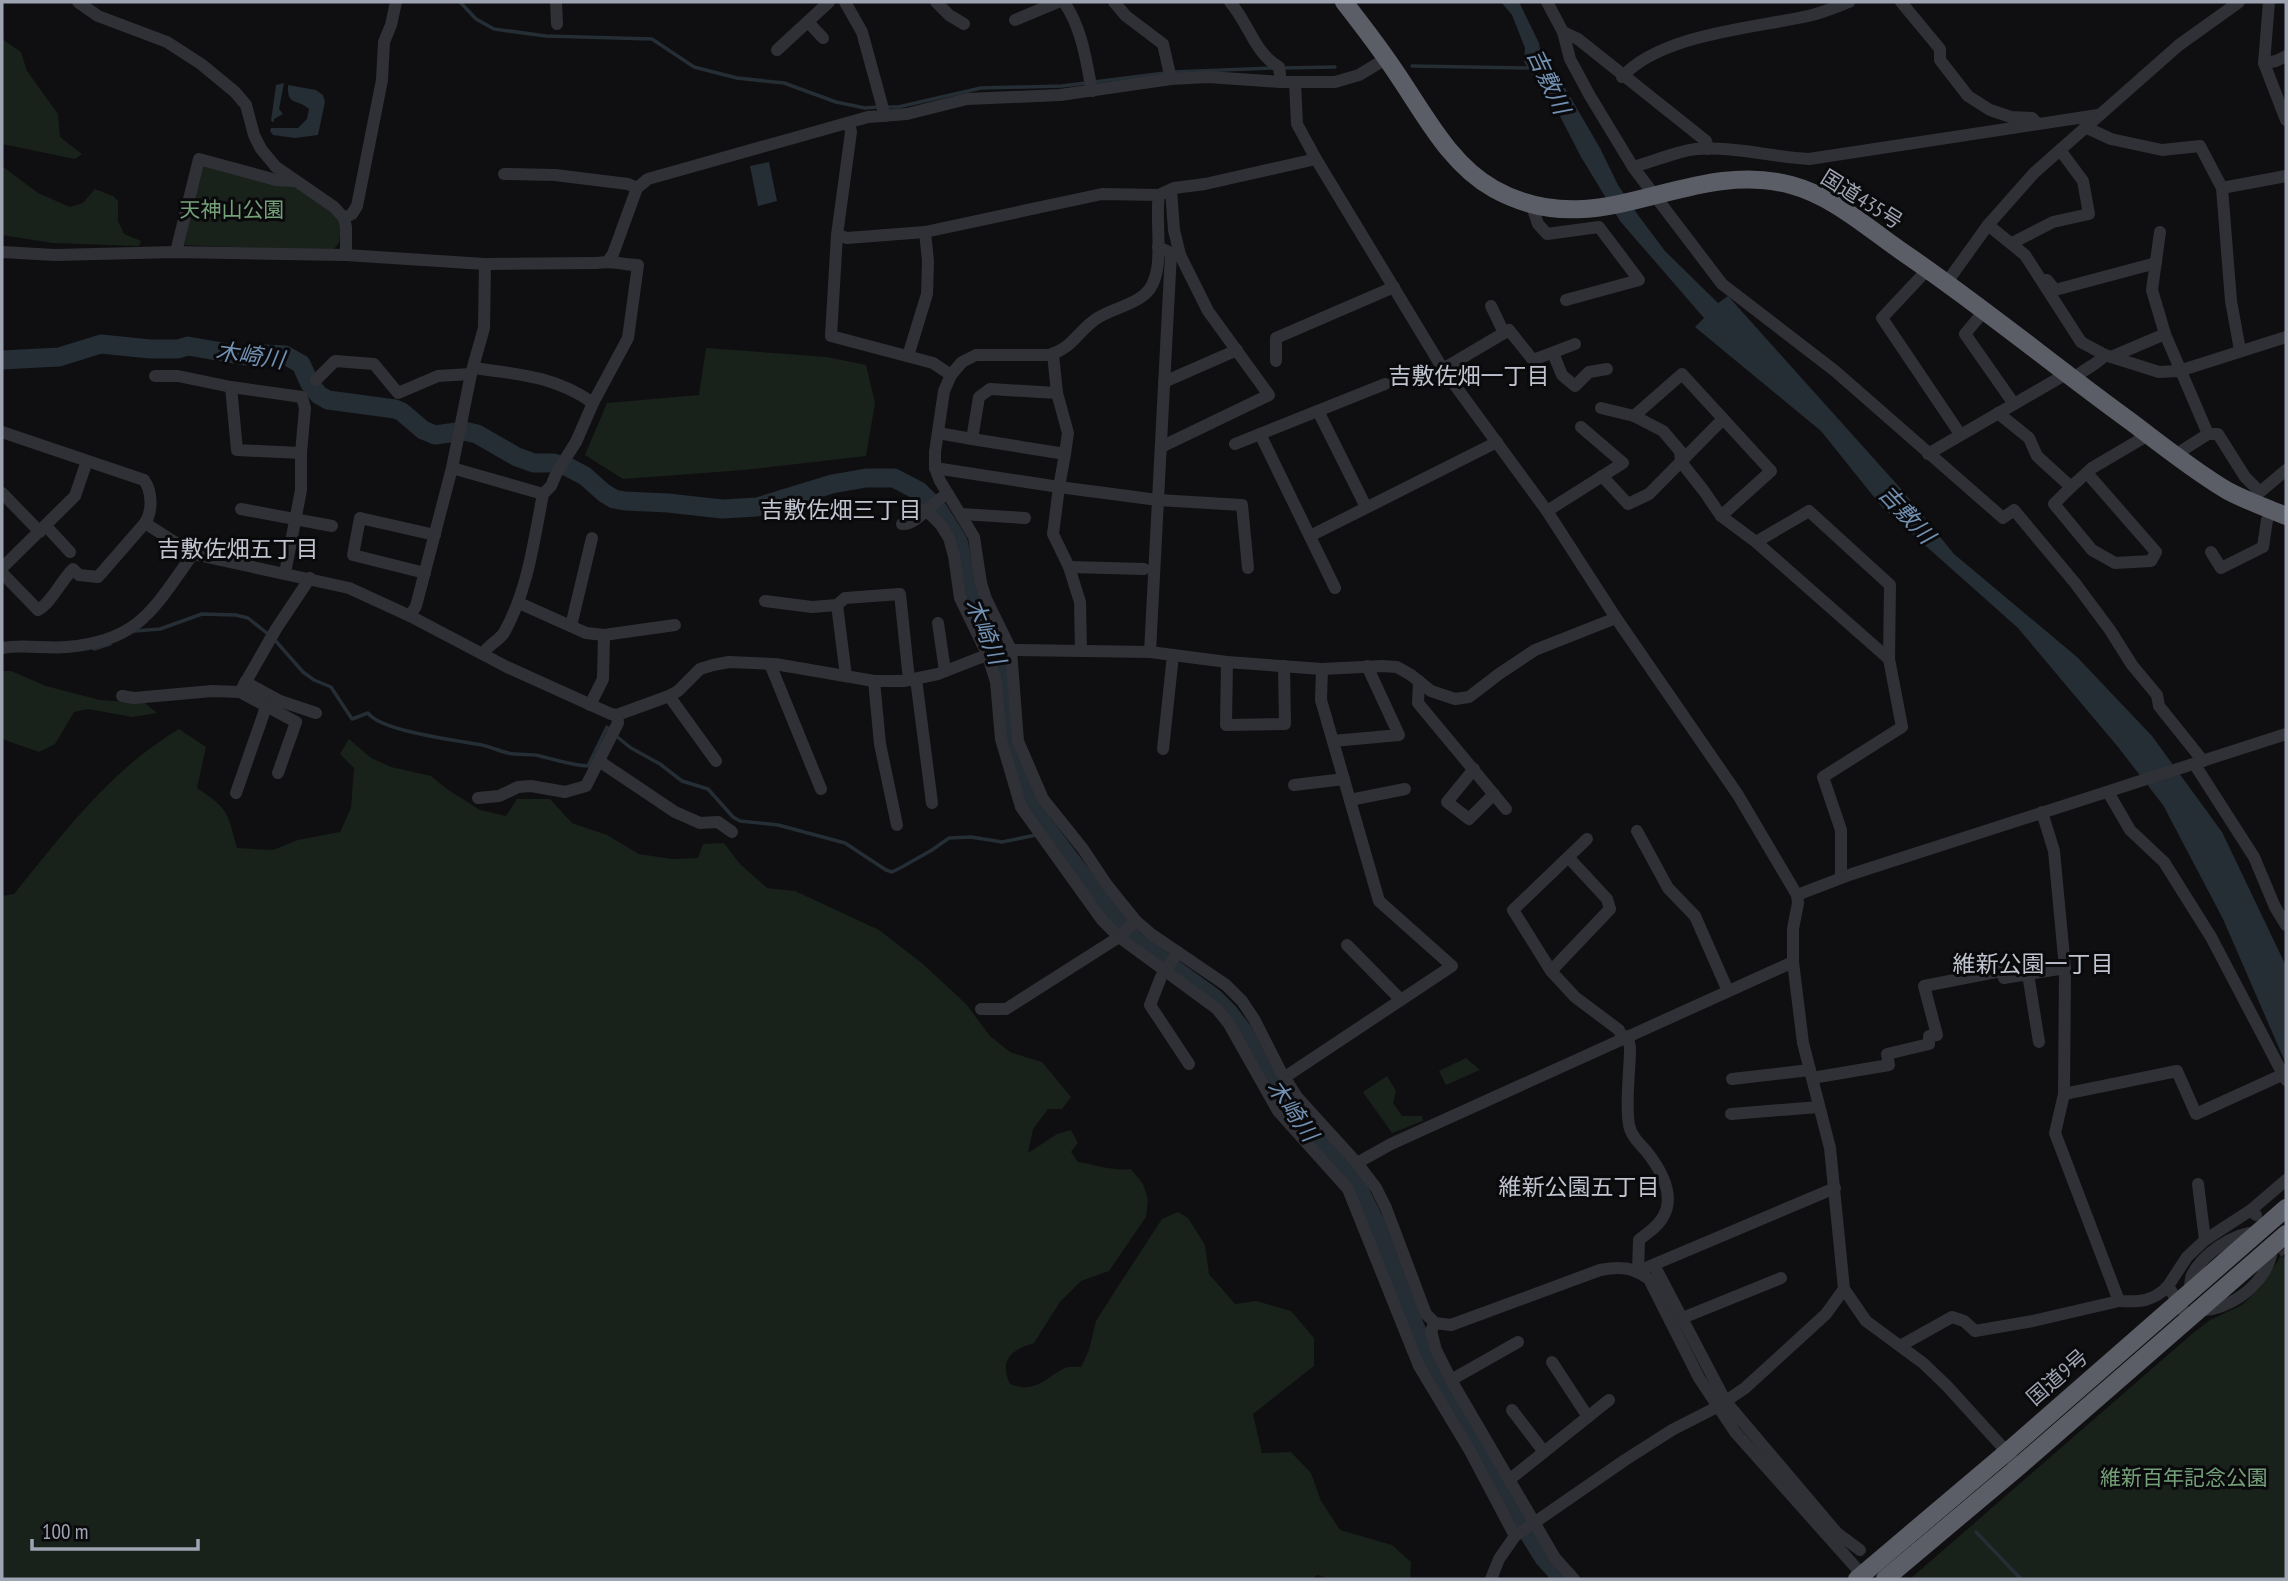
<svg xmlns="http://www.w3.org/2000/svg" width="2288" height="1581" viewBox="0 0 2288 1581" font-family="'PT Sans Narrow','Noto Sans JP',sans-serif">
  <rect width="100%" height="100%" fill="#0f0f11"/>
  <g fill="#19211b">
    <polygon points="2,39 21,52 27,71 58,114 60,137 82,154 75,159 2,144"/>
    <polygon points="202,164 294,184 338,215 341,225 339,243 332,251 184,245"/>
    <polygon points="2,166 38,193 70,207 83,203 95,189 113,196 118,201 118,221 124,234 141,241 139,246 52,243 2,235"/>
    <polygon points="706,348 827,357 866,365 875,403 866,456 744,470 623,479 585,455 607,403 699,395"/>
    <polygon points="2,671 11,671 46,686 100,700 145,703 157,713 132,717 88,709 74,712 55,744 39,752 2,739"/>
    <path d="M 179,729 L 206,747 L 197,788 C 230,810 227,812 237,848 L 273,850 L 298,840 L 340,832 L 351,808 L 354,768 L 340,754 L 349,739 L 371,758 L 391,767 L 431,776 L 447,789 L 480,810 L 506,816 L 517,799 L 550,799 L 572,823 L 607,835 L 639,854 L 672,859 L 698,858 L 703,844 L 724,843 L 740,864 L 767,888 L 795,891 L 879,930 L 923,964 L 966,1004 L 990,1036 L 1010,1052 L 1042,1062 L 1071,1097 L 1062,1109 L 1048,1109 L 1033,1129 L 1028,1153 L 1057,1134 L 1071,1130 L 1078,1143 L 1071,1152 L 1078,1162 C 1097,1165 1111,1171 1131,1169 L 1143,1184 L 1148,1199 L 1146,1217 L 1109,1271 L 1081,1281 L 1060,1302 L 1034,1343 C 1011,1350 999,1359 1010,1384 C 1035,1394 1044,1379 1063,1369 C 1069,1366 1075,1367 1081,1367 L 1089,1350 L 1096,1321 L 1117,1288 L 1162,1219 L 1178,1212 L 1188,1218 L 1205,1245 L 1209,1274 L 1235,1304 L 1256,1301 L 1291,1311 L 1314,1338 L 1314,1366 L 1253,1414 L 1262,1453 L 1291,1452 L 1311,1473 L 1321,1501 L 1340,1530 L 1392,1545 L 1411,1562 L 1410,1579 L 1331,1579 L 1317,1575 L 1312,1579 L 2,1579 L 2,896 L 14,894 C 63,834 111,769 179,729 Z"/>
    <polygon points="1466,1058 1480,1070 1446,1085 1439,1071"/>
    <polygon points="1387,1076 1396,1091 1393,1103 1402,1116 1422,1116 1423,1121 1392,1133 1363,1092"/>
    <polygon points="2281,1256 2286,1259 2286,1579 1910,1579 2192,1334 2210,1320 2242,1305 2261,1287"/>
  </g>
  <g fill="#252d35">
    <polygon points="1501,2 1519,2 1539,43 1541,54 1558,76 1600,148 1618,185 1638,215 1665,251 1718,303 1728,296 1902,490 1954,554 2077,657 2152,736 2222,832 2286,966 2286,1064 2223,919 2163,805 2118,747 2018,628 1882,507 1821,431 1695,327 1704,318 1620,221 1581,157 1544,85 1533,76 1524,62 1525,48 1512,15"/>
    <polygon points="284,83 279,109 283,114 274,119 274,122 271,121 276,85"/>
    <path d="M 288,85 L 316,90 L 323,95 L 325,102 L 318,135 L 295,138 L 273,135 L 270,131 L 271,128 L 298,128 L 307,119 L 309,109 C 297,98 287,107 288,85 Z"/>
    <polygon points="769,162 777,201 758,206 750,166"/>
  </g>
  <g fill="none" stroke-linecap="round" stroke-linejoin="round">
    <g stroke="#252d35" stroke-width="3.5">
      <polyline points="460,2 476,19 494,29 546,36 652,39 694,67 737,78 784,83 836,102 865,108 878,107"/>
      <polyline points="1412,66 1529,68"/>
      <polyline points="1281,68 1335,67"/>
      <polyline points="1173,72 1273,68"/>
      <polyline points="886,107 898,107 981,88 1062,86 1165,73"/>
      <polyline points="135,631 160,629 202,614 236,615 248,618 268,634"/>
      <path d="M 274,639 L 303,672 L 314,680 L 331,687 L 352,719 L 368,713 C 380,731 459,741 482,745 C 491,747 499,751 508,753 C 519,756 530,753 540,756 C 557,760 570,765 588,766 L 607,727 L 610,731"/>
      <polyline points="94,649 110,644"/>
      <polyline points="616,736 631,748 660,764 682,781 708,789 733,817 740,821 778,825 845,843 886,870 892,872 902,867 932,850 949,838 971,837 1002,842 1036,835"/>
      <polyline points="1976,1532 2021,1579"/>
    </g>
    <polyline stroke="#252d35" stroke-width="19" points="2,360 59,357 101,344 150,349 178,349 188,346 245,356 264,354 285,355 301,364 310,384 319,395 328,400 395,409 402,412 423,430 435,435 464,431 477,434 517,457 534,463 553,463 568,467 585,476 604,493 614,499 625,501 668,503 722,509 757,507 832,484 866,478 894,478 919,491 939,511 958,541 971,600 978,619 1001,662 1008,740 1032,809 1115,919 1134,940 1214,998 1229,1013 1242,1030 1273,1088 1309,1138 1321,1145 1357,1186 1374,1220 1415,1327 1444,1391 1523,1524 1544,1558 1563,1579"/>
    <polyline stroke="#2c2d31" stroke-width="12" stroke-dasharray="12 6" stroke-linecap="butt" points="2261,1221 2286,1253"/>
    <g stroke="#303136" stroke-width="12">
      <polyline points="78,2 98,16 167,42 201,64 235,92 246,105 254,135 261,149 276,167 334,207 344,218 346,227 346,255"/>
      <polyline points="556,2 557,24"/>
      <polyline points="845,2 862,32 885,116"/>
      <polyline points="936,2 949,15 964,24"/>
      <path d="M 1064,2 C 1082,29 1086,59 1092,91"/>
      <polyline points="1114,2 1126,16 1163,44 1171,79"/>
      <path d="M 1230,2 C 1248,22 1255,54 1279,67 L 1281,82"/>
      <polyline points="1547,2 1563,32 1570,59 1590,96 1633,167 1722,284 1835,371 2003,518 2014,510 2075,583 2110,630 2132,665 2157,695 2159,706 2203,761"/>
      <polyline points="1901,2 1940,49 1940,60 1968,96 1990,110 2011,117 2032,118 2038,124"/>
      <polyline points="2269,2 2264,63 2286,120"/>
      <polyline points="1015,20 1058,2"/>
      <polyline points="808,22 823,38"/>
      <polyline points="1563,32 1578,39 1706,141 1708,149"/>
      <polyline points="777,50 829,2"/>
      <polyline points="2264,63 2276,61 2286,56"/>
      <path d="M 1622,77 C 1661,34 1754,28 1808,16 C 1822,13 1836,7 1849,2"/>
      <polyline points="1295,82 1297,124 1316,159 1443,369 1547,511 1616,618 1738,795 1797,895 1798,903 1793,929 1793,962 1803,1043 1830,1148 1844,1289 1866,1321 1923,1363 1947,1386 2007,1452 2017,1468"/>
      <polyline points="849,123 851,132 837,235 831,336 933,363 951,375"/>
      <polyline points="2085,127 2111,139 2162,150 2200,146 2222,188 2231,301 2240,350"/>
      <path d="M 1633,167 C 1652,162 1677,151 1696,149 C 1734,146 1771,157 1809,159 L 2098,115"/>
      <polyline points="504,174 555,175 628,184 637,188"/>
      <polyline points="2222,188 2286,176"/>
      <polyline points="1171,190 1174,230 1180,255"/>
      <path d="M 1159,195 C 1154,223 1168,276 1144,295 C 1131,306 1111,309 1096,319 C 1077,332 1073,348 1049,355 L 976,355 L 962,362 L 951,375 L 944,391 L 935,452 L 935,468 L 940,481 L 974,537 L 981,583 L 986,599 L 1011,650 L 1018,741 L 1043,799 L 1083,849 L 1107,885 L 1136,921 L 1151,934 L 1226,985 L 1242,1001 L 1254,1019 L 1281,1072 L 1297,1097 L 1357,1163 L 1376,1188 L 1386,1208 L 1426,1314 L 1435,1323 L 1451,1325 L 1600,1270 C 1620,1266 1633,1267 1649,1279 L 1699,1378 L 1735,1432 L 1866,1579"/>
      <polyline points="1531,203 1538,224 1547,234 1599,227 1639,280 1566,300"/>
      <polyline points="344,218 352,214 357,206 382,80 384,42 391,25 396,2"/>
      <polyline points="1988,225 2025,255 2081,342 2105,355 2159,372 2179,371 2286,337"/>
      <polyline points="2160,232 2152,290 2165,334 2208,434 2175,455"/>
      <polyline points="837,235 847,238 925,232 1102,194 1159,195 1174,188 1205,184 1316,159"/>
      <polyline points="2012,243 2053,222 2089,214 2083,181 2060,150"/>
      <path d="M 2,252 L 55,255 L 176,252 L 346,255 L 485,264 L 597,263 C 611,260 624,265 638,265 L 628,338 L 593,403 L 576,442 L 557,472 L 551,486 L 543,494 C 534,540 528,589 505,631 C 500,641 488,644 483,654"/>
      <polyline points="176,252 199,159 276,180 293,181"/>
      <polyline points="608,261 613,254 637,188 648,179 868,117 907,114 967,99 1060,95 1171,79 1208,77 1281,82 1335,82 1359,75 1387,58"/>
      <polyline points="1928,269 1882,318 1960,434"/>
      <polyline points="2047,280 2055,290 2156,263"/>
      <polyline points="1947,282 1988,225 2034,173 2179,45 2239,2"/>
      <polyline points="1491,306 1504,333"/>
      <polyline points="1984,311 1965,334 2014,404"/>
      <polyline points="1553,353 1562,375 1575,386 1589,372 1607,369"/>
      <polyline points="1053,354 1057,393 990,389 979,397 972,439 1065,454 1059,487 1158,500 1242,505 1248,568"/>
      <polyline points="908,356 927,294 928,261 925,232"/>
      <polyline points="2111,357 2165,334"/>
      <polyline points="1276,361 1276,338 1394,287"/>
      <path d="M 473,368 C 517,374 555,376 593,403"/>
      <polyline points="1443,369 1509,330 1533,360 1575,344"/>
      <polyline points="155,376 178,376 231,387 302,397 305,408 301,453"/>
      <polyline points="316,380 335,361 374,364 398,393 438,376 471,374"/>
      <path d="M 2073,380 C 2082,369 2096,366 2105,355"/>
      <polyline points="1164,382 1237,350"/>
      <polyline points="231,387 237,450 301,453 301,490 285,573"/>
      <polyline points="1057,393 1068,433 1065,454"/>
      <polyline points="1601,408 1634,416 1663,431 1680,451 1681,462 1704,491 1721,516"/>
      <polyline points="1318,411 1366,507"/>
      <polyline points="1998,413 2029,438 2037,456 2071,487 2092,468 2148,435"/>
      <polyline points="1634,416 1682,374 1771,471 1721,516 1756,542"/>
      <path d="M 2,432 L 144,480 C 152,491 153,511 145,523 L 193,554 L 349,588 L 410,616 L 507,667 L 611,714 L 617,715 L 669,696 L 678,691 L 700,669 L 713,665 L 729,662 L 775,664 L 874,681 L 904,681 L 938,674 L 979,658 L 1011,650 L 1150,652 L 1227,662 L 1322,669 L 1382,666 L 1397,667 L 1411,675 L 1431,691 L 1455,699 L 1469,697 L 1499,674 L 1535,650 L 1616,618"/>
      <polyline points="938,433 972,439"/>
      <polyline points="1260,434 1335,588"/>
      <polyline points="2208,434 2218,434 2245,477 2260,492 2286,470"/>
      <polyline points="1235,444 1385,384"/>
      <polyline points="1161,447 1269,395 1208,311 1180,255 1171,253"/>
      <polyline points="1928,454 2066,374"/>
      <polyline points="452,468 471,374 484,328 485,264"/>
      <polyline points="935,468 1059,487 1053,534 1069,567 1080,602 1081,651"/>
      <polyline points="1602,476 1628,504 1649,494 1723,419"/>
      <polyline points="2071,487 2054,504 2092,550 2115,563 2151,561 2156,552 2087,473"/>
      <polyline points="2,493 40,532"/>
      <polyline points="241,509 332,526"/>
      <polyline points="925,509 941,525 949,538 954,556 960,598 988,656 996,682 1001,739 1021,807 1102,920 1119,937 1217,1009 1229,1024 1278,1111 1348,1189 1419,1366 1470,1451 1515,1536"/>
      <polyline points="1547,511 1623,463 1581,427"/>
      <polyline points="961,514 1025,518"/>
      <path d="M 902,524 C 918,525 931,501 948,494"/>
      <polyline points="46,526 70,552"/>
      <polyline points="1310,536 1497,442"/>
      <polyline points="2211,552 2221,568 2263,547 2267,520 2272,510"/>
      <polyline points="1069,567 1144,569"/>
      <polyline points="2,568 75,496 87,461"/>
      <path d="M 2,573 L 38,610 C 51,603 61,581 73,569 L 79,575 L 98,577 L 145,523"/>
      <polyline points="425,573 353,555 360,518 435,535"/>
      <polyline points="765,601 812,607 837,605 845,598 900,594 909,680"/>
      <polyline points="519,603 586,633 604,635 675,625"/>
      <polyline points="837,605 846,676"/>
      <polyline points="410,616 416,606 452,468 543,494"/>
      <polyline points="938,623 945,671"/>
      <polyline points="571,626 592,538"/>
      <path d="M 2,648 C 24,644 45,649 67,647 C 140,641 154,608 193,554"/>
      <polyline points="1150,652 1171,253 1158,247"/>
      <polyline points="1227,662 1226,725 1285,724 1284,666"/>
      <polyline points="770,664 821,789"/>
      <polyline points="916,679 932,803"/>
      <polyline points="874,681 880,744 897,825"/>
      <polyline points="1419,681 1418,703 1506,809"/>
      <polyline points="245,682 280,701 316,713"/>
      <polyline points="122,696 134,698 212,691 240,692"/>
      <polyline points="669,696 716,761"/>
      <polyline points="590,705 603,679 604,635"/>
      <polyline points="1333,741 1399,735 1367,666"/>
      <polyline points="1163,749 1173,655"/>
      <polyline points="599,761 675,812 700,823 718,822 732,832"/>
      <polyline points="2195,765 2254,857 2275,907 2286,925"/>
      <polyline points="1474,769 1447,802 1469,819 1494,794"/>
      <polyline points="278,773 296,722 240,692 276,629 310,578"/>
      <polyline points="1294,785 1344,779"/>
      <polyline points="2108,792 2130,830 2164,862 2211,937 2286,1080"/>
      <polyline points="236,793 266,707"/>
      <polyline points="478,798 499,796 518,787 531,786 565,792 586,786 618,723 617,715"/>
      <polyline points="1350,800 1405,789"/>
      <path d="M 2042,812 L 2054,851 L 2065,968 L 2064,1094 L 2055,1133 L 2119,1301 C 2139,1302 2153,1302 2168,1286 L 2188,1318"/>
      <polyline points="1637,831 1668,888 1695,916 1728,991"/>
      <polyline points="1569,858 1607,899 1610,909 1551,971 1575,997 1619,1030 1622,1038"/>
      <polyline points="1841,878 1841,830 1823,777 1902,727 1889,659 1890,585 1809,511 1756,542 1889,659"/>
      <polyline points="1797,895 1852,874 2286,734"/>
      <polyline points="1347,945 1401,1000"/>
      <polyline points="1178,952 1161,977 1150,1005 1189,1064"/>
      <polyline points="1551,971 1513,910 1587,839"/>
      <polyline points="2028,974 2039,1042"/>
      <polyline points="981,1009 1006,1009 1119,937 1136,921"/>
      <path d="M 1628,1036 L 1630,1048 C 1630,1073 1625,1101 1629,1125 C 1631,1136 1640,1144 1647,1152 C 1661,1170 1676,1195 1663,1217 C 1658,1227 1647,1233 1639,1240 L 1638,1272"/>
      <polyline points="1285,1077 1452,966 1379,901 1321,700 1322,669"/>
      <polyline points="1812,1078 1889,1065 1887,1054 1929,1044 1929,1036 1937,1035 1924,986 2001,971 2004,978 2065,968"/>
      <polyline points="1732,1079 1810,1070"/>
      <polyline points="2064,1094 2177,1071 2196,1114 2284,1074"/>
      <polyline points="1731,1114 1819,1107"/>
      <polyline points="1357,1163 1391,1144 1793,962"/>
      <polyline points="2198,1184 2205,1240"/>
      <polyline points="2251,1210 2286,1180"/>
      <polyline points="1654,1265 1726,1402 1837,1533 1860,1550"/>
      <polyline points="1648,1267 1835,1188"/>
      <polyline points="2168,1286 2187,1257 2205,1240 2251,1210 2256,1215"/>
      <path d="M 2190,1292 C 2190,1286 2190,1280 2192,1275 C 2203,1254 2233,1233 2257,1232"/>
      <path d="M 2198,1310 C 2230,1312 2272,1280 2272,1246"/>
      <polyline points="1675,1321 1781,1278"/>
      <polyline points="1435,1323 1431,1331 1436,1350 1451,1380 1555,1558 1574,1579"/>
      <polyline points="1900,1346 1952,1317 1964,1321 1975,1331 2033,1321 2119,1301"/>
      <polyline points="1552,1362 1588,1417"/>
      <polyline points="1451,1380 1518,1342"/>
      <polyline points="1512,1410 1544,1452"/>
      <polyline points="1509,1480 1609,1400"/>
      <polyline points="1491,1579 1499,1559 1515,1536 1625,1460 1672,1430 1717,1407 1745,1388 1826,1314 1844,1289"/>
    </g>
    <g stroke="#5c5e67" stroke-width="18">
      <path d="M 1344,2 C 1362,25 1379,47 1395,71 C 1424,113 1449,164 1494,189 C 1600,248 1685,157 1791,185 C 1833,196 1869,229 1904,253 C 1982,306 2054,366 2130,421 C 2162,445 2194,471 2228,491 C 2247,501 2267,508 2286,516"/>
      <polyline points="1857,1579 2007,1452 2286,1208"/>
      <polyline points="1885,1579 2017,1468 2286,1234"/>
    </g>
  </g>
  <g text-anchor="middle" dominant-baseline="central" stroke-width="6" stroke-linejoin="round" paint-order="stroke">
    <g font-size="21" fill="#9fa4b3" stroke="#0a0a0c">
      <text transform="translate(1862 199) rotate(32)">国道435号</text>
      <text transform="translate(2057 1377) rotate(-41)">国道9号</text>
    </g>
    <g font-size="21" fill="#74a079" stroke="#0a0a0c">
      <text x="232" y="209">天神山公園</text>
      <text x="2184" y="1477">維新百年記念公園</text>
    </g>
    <g font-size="23" font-style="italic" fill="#7291b2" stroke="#0a0a0c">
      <text transform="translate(1549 81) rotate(65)">吉敷川</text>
      <text transform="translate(250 355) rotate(8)">木崎川</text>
      <text transform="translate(1907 514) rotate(47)">吉敷川</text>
      <text transform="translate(986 631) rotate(68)">木崎川</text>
      <text transform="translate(1293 1110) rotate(55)">木崎川</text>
    </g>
    <g font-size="23" fill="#c0c4cf" stroke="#0a0a0c">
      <text x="1469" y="375">吉敷佐畑一丁目</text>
      <text x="841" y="509">吉敷佐畑三丁目</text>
      <text x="238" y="548">吉敷佐畑五丁目</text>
      <text x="2033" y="963">維新公園一丁目</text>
      <text x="1579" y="1186">維新公園五丁目</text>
    </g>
  </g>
  <rect width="2288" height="1581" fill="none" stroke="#9fa4b3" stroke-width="7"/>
  <path d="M32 1539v10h166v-10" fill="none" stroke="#9fa4b3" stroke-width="3.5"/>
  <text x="42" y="1539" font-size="21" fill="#9fa4b3" stroke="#0a0a0c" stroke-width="5" paint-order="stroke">100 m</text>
</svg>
